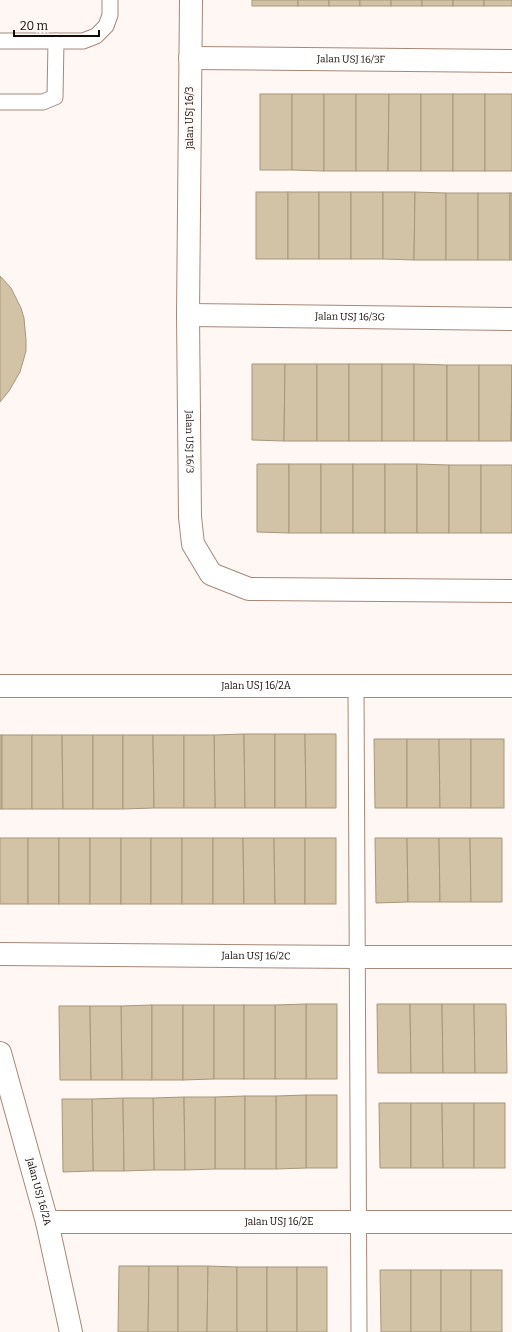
<svg xmlns="http://www.w3.org/2000/svg" width="512" height="1332" viewBox="0 0 512 1332" font-family="Bitter,serif">
  <rect width="100%" height="100%" fill="#fef7f4"/>
  <g fill="#d3c3a6" stroke="#a6977b">
    <rect x="252" y="0" width="46" height="6"/>
    <rect x="298" y="0" width="31" height="6"/>
    <rect x="329" y="0" width="31" height="6"/>
    <rect x="360" y="0" width="31" height="6"/>
    <rect x="391" y="0" width="31" height="6"/>
    <rect x="422" y="0" width="31" height="6"/>
    <rect x="453" y="0" width="31" height="6"/>
    <rect x="484" y="0" width="28" height="6"/>
    <rect x="260" y="94" width="32" height="76"/>
    <polygon points="292,94 324,94 324,171 292,170"/>
    <rect x="324" y="94" width="32" height="77"/>
    <polygon points="356,94 389,94 388,171 356,171"/>
    <polygon points="389,94 421,94 421,171 388,171"/>
    <rect x="421" y="94" width="32" height="77"/>
    <rect x="453" y="94" width="32" height="77"/>
    <rect x="485" y="94" width="27" height="77"/>
    <rect x="256" y="192" width="32" height="67"/>
    <rect x="288" y="192" width="31" height="67"/>
    <rect x="319" y="192" width="32" height="67"/>
    <rect x="351" y="192" width="32" height="67"/>
    <polygon points="383,192 415,192 414,260 383,259"/>
    <polygon points="415,192 446,193 446,260 414,260"/>
    <rect x="446" y="193" width="32" height="67"/>
    <rect x="478" y="193" width="32" height="67"/>
    <rect x="510" y="193" width="2" height="67"/>
    <polygon points="0,276 11,288 21,308 24,318 26,340 26,351 20,372 9,391 0,402"/>
    <polygon points="252,364 285,364 284,441 252,440"/>
    <polygon points="285,364 317,364 317,441 284,441"/>
    <rect x="317" y="364" width="32" height="77"/>
    <rect x="349" y="364" width="33" height="77"/>
    <rect x="382" y="364" width="32" height="77"/>
    <polygon points="414,364 447,365 447,441 414,441"/>
    <rect x="447" y="365" width="32" height="76"/>
    <polygon points="479,365 512,365 511,441 479,441"/>
    <polygon points="512,365 512,441 511,441"/>
    <polygon points="257,464 289,464 289,533 257,532"/>
    <rect x="289" y="464" width="32" height="69"/>
    <rect x="321" y="464" width="32" height="69"/>
    <rect x="353" y="464" width="32" height="69"/>
    <rect x="385" y="464" width="32" height="69"/>
    <polygon points="417,464 449,465 449,533 417,533"/>
    <rect x="449" y="465" width="32" height="68"/>
    <rect x="481" y="465" width="31" height="68"/>
    <polygon points="244,734 245,808 215,808 214,735"/>
    <polygon points="244,734 275,734 275,808 245,808"/>
    <polygon points="275,734 305,734 306,808 275,808"/>
    <polygon points="305,734 336,734 336,808 306,808"/>
    <rect x="0" y="735" width="2" height="74"/>
    <rect x="2" y="735" width="30" height="74"/>
    <polygon points="32,735 62,735 63,809 32,809"/>
    <polygon points="62,735 93,735 93,809 63,809"/>
    <rect x="93" y="735" width="30" height="74"/>
    <polygon points="123,735 153,735 154,808 123,809"/>
    <polygon points="153,735 184,735 184,808 154,808"/>
    <polygon points="184,735 214,735 215,808 184,808"/>
    <polygon points="374,739 407,739 407,808 375,808"/>
    <polygon points="407,739 439,739 440,808 407,808"/>
    <polygon points="439,739 471,739 471,808 440,808"/>
    <rect x="471" y="739" width="33" height="69"/>
    <rect x="0" y="838" width="28" height="66"/>
    <rect x="28" y="838" width="31" height="66"/>
    <rect x="59" y="838" width="31" height="66"/>
    <rect x="90" y="838" width="31" height="66"/>
    <rect x="121" y="838" width="30" height="66"/>
    <rect x="151" y="838" width="31" height="66"/>
    <rect x="182" y="838" width="31" height="66"/>
    <polygon points="213,838 243,838 244,904 213,904"/>
    <polygon points="243,838 274,838 275,904 244,904"/>
    <polygon points="274,838 305,838 305,904 275,904"/>
    <rect x="305" y="838" width="31" height="66"/>
    <polygon points="375,838 407,838 408,902 376,903"/>
    <polygon points="407,838 439,838 440,902 408,902"/>
    <polygon points="439,838 470,838 471,902 440,902"/>
    <polygon points="470,838 502,838 502,902 471,902"/>
    <rect x="306" y="1004" width="31" height="75"/>
    <polygon points="306,1004 306,1079 275,1079 275,1005"/>
    <polygon points="377,1004 410,1004 411,1073 378,1073"/>
    <polygon points="410,1004 442,1004 443,1073 411,1073"/>
    <polygon points="442,1004 474,1004 475,1073 443,1073"/>
    <polygon points="474,1004 506,1004 507,1073 475,1073"/>
    <polygon points="152,1005 152,1080 122,1080 121,1006"/>
    <rect x="152" y="1005" width="31" height="75"/>
    <polygon points="183,1005 214,1005 214,1079 183,1080"/>
    <rect x="214" y="1005" width="30" height="74"/>
    <rect x="244" y="1005" width="31" height="74"/>
    <polygon points="59,1006 90,1006 91,1080 60,1080"/>
    <polygon points="90,1006 121,1006 122,1080 91,1080"/>
    <rect x="306" y="1095" width="31" height="73"/>
    <polygon points="306,1095 306,1168 276,1169 276,1096"/>
    <polygon points="245,1096 245,1169 215,1169 215,1097"/>
    <rect x="245" y="1096" width="31" height="73"/>
    <polygon points="184,1097 185,1170 154,1170 153,1098"/>
    <polygon points="184,1097 215,1097 215,1169 185,1170"/>
    <polygon points="123,1098 124,1171 93,1171 92,1099"/>
    <polygon points="123,1098 153,1098 154,1170 124,1171"/>
    <polygon points="62,1099 92,1099 93,1171 63,1172"/>
    <polygon points="379,1103 411,1103 411,1168 380,1168"/>
    <polygon points="411,1103 442,1103 443,1168 411,1168"/>
    <polygon points="442,1103 474,1103 474,1168 443,1168"/>
    <rect x="474" y="1103" width="31" height="65"/>
    <polygon points="119,1266 149,1266 148,1332 118,1332"/>
    <polygon points="149,1266 178,1266 178,1332 148,1332"/>
    <polygon points="178,1266 208,1266 207,1332 178,1332"/>
    <polygon points="208,1266 237,1267 237,1332 207,1332"/>
    <rect x="237" y="1267" width="30" height="65"/>
    <rect x="267" y="1267" width="30" height="65"/>
    <rect x="297" y="1267" width="30" height="65"/>
    <polygon points="380,1270 411,1270 411,1332 381,1332"/>
    <rect x="411" y="1270" width="30" height="62"/>
    <rect x="441" y="1270" width="30" height="62"/>
    <rect x="471" y="1270" width="31" height="62"/>
  </g>
  <g fill="none" stroke-linecap="round" stroke-linejoin="round">
    <defs>
      <g id="service">
        <polyline points="0,41 83,41 96,36 106,26 110,15 110,0"/>
        <polyline points="0,102 43,102 55,97 56,41"/>
        <polyline points="356,686 359,1332"/>
      </g>
      <g id="minor">
        <path id="s1" d="M 191,0 L 188,315 L 190,517 L 193,544 L 211,574 L 249,589 L 512,591"/>
        <path id="s2" d="M 190,58 L 512,61"/>
        <path id="s3" d="M 188,315 L 512,319"/>
        <path id="s4" d="M 0,686 L 512,686"/>
        <path id="s5" d="M 0,954 L 357,957 L 512,957"/>
        <path id="s6" d="M 0,1053 L 47,1222 L 71,1332"/>
        <path id="s7" d="M 47,1222 L 512,1222"/>
      </g>
    </defs>
    <use href="#service" stroke="#a68878" stroke-width="17"/>
    <use href="#minor" stroke="#a68878" stroke-width="24"/>
    <use href="#service" stroke="#fff" stroke-width="15"/>
    <use href="#minor" stroke="#fff" stroke-width="22"/>
  </g>
  <g text-anchor="middle" dominant-baseline="central" stroke-width="4" stroke-linejoin="round" paint-order="stroke">
    <g font-size="10" fill="#150b06" stroke="#fef7f4">
      <text stroke="none"><textPath href="#s2" startOffset="161">Jalan USJ 16/3F</textPath></text>
      <text transform="translate(190 118) rotate(-90)">Jalan USJ 16/3</text>
      <text stroke="none"><textPath href="#s3" startOffset="162">Jalan USJ 16/3G</textPath></text>
      <text stroke="none"><textPath href="#s1" startOffset="442">Jalan USJ 16/3</textPath></text>
      <text stroke="none"><textPath href="#s4" startOffset="256">Jalan USJ 16/2A</textPath></text>
      <text stroke="none"><textPath href="#s5" startOffset="256">Jalan USJ 16/2C</textPath></text>
      <text stroke="none"><textPath href="#s6" startOffset="144">Jalan USJ 16/2A</textPath></text>
      <text stroke="none"><textPath href="#s7" startOffset="232">Jalan USJ 16/2E</textPath></text>
    </g>
  </g>
  <path d="M14 30v6h85v-6" fill="none" stroke="#150b06" stroke-width="2"/>
  <text x="20" y="30" font-size="12" fill="#150b06" stroke="#fef7f4" stroke-width="3" paint-order="stroke">20 m</text>
</svg>
